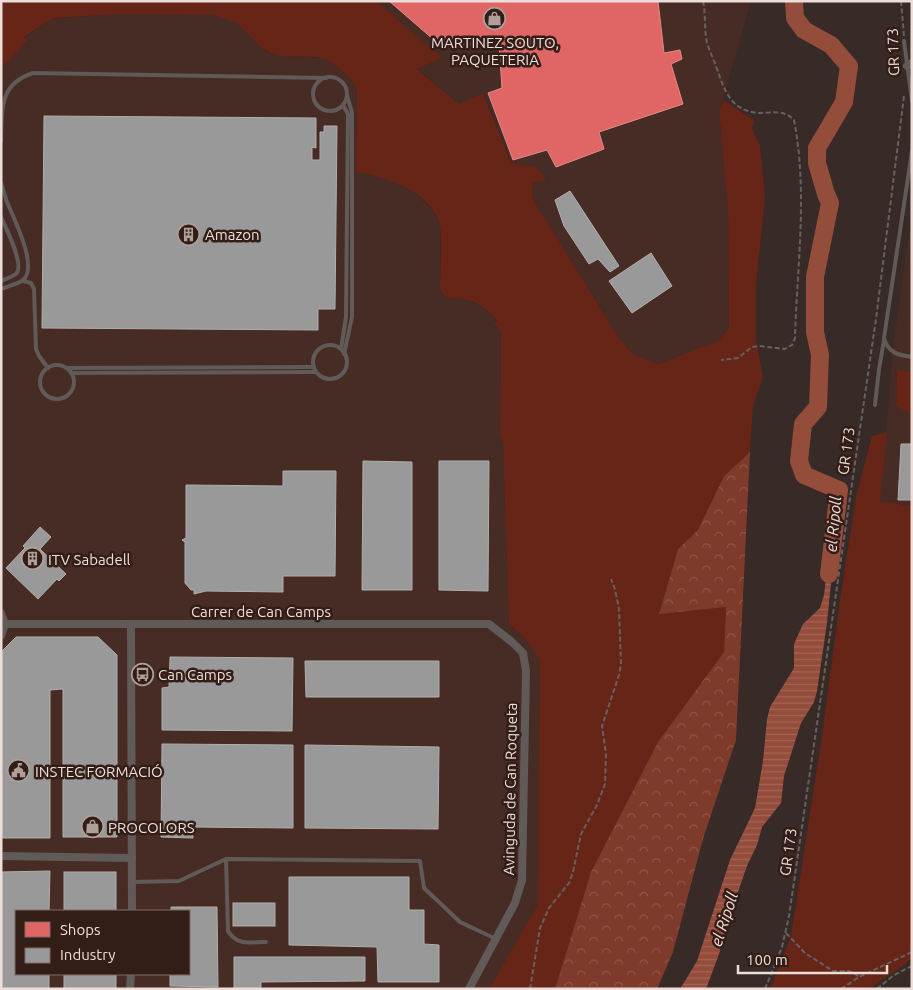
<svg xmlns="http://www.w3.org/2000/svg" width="913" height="990" viewBox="0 0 913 990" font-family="Ubuntu,sans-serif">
  <defs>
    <pattern id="forest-crowns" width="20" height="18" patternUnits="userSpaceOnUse" patternTransform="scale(1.25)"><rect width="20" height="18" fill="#7e3a2b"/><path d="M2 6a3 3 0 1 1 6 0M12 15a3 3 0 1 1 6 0" fill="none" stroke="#915649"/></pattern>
    <pattern id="water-rules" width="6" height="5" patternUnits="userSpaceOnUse" patternTransform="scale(1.25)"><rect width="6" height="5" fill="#944c3b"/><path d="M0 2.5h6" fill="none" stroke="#a36557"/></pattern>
  </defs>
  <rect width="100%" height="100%" fill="#372a27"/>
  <g fill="#472c25" fill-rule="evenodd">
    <polygon points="376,1 751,1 719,112 728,209 729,328 718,341 658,364 631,353 614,330 533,199 532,183 547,180 536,167 511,163 484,93 459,104 417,68 441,59"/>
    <path d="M 121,14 L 213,15 L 238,23 L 266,51 L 271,53 L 281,56 L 321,58 L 327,60 L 342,71 L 351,79 L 357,89 L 356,172 L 383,177 L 402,185 L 419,197 L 433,210 L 440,224 L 440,288 L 442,294 L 448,298 L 468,300 L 482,307 L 492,315 L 497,322 L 495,325 L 501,332 L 500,434 L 503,444 L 509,624 L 524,637 L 541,660 L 538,904 L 489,989 L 1,989 L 1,69 L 27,41 L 24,38 L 52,19 ZM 16,911 L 189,911 L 189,974 L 16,974 Z"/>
    <polygon points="912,214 912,372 897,370 896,405 912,415 912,506 880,501 894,339"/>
  </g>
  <g fill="#662517">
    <path d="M 1,1 L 376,1 L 442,58 L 417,69 L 459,104 L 483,93 L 511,163 L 536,167 L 547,180 L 532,183 L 533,199 L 614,330 L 631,353 L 658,364 L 718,341 L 729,328 L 728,209 L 719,112 L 723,100 L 755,121 L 752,128 L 760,146 L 765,197 L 756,285 L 756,340 L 763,377 L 753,406 L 750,452 L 724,476 L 698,530 L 678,549 L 659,613 L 726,607 L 724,652 L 658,742 L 591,872 L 555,989 L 489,989 L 538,904 L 540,660 L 524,637 L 509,624 L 503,444 L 500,434 L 501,332 L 494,324 L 497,321 C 491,312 478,302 467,300 C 456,297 444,303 440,288 C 440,273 443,235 439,222 C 429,191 384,176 356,172 L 357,89 L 351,79 L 342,71 L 327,60 L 316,57 L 281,56 L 271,53 L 262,48 L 237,23 L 213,15 L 121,14 L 57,18 L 52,19 L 24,37 L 27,41 L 1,69 Z"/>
    <polygon points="897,370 912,372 912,415 896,406"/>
    <path d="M 887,432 L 880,501 L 912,506 L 912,958 C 900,970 883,977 870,989 L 770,989 L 791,936 L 822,736 L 840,600 L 856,497 L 872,436 Z"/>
  </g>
  <polygon fill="url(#forest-crowns)" points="750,452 736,740 703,839 673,952 657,989 555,989 591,872 658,742 724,652 726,607 659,614 678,549 698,530 724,476"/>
  <polygon fill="url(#water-rules)" points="832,550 834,553 827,623 817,691 814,702 801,723 784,776 781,803 762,827 757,845 747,866 731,912 719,954 706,989 680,989 697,961 730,860 755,808 763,761 767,719 770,707 794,668 794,644 803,624 820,608 824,595 829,552"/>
  <polygon fill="#e06666" stroke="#e48a89" points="389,1 658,1 664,53 680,50 682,59 671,64 683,104 599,132 604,149 556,167 547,150 513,160 488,93 502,88 499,45 441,46"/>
  <g fill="#999" stroke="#b2aeac">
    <polygon points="44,116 316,118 316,148 312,147 312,160 320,160 320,132 324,132 324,126 337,126 335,309 318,309 318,330 42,328"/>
    <polygon points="570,191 619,266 610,272 598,259 589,264 564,226 555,200"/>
    <polygon points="651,253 672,286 632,313 609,281"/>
    <polygon points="901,444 912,444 912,500 898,500"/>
    <polygon points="363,461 412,462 412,590 362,590"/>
    <polygon points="439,461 489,461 488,591 439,590"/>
    <polygon points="283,471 336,471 335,576 283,576 283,592 206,591 194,594 194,590 191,590 185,583 185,542 182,540 186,538 186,485 283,486"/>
    <polygon points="40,527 51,537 40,549 66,574 59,581 57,579 38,599 6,568 25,548 23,546"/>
    <polygon points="16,637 98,637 117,655 117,837 63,837 63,689 50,690 50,838 1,838 1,652"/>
    <polygon points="170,657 293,658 292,731 162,730 162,688 169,687"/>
    <polygon points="305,661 439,661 439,697 306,697"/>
    <polygon points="162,744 293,745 293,828 192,827 193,838 161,837"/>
    <polygon points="305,745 439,747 438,829 305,828"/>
    <polygon points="50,871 49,911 16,911 16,974 49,974 49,989 1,989 1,872"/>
    <rect x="64" y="872" width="52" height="39"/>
    <polygon points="289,877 409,877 409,910 424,910 424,944 439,945 439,982 378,982 377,947 289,945"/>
    <rect x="233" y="903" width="42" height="23"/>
    <polygon points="171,907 217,907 218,987 170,986 170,974 189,974 189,911 171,911"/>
    <polygon points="234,957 365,957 365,981 261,982 261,989 234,989"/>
    <rect x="64" y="974" width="52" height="15"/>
  </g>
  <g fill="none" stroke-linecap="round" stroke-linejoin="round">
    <polyline stroke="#944c3b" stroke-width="18" points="794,1 795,18 804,30 831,45 849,66 844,102 817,148 817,163 826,194 830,203 815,277 815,332 820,355 818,407 803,424 799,461 804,475 839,490 829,574"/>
    <g stroke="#67605f" stroke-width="2" stroke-dasharray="5 2.5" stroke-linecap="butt">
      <path d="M 703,1 C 706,15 704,30 707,43 C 710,52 714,60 717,69 C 725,91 730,110 758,113 C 771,113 784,109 794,120 C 808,192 797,265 795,338 L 792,345 L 785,349 L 759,346 L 752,347 L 738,358 L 721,360"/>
      <polyline points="901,1 904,36"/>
      <polyline points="786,933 805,953 833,971 848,971 854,973 859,977"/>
      <polyline points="530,989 540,928 549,908 569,883 573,872 581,834 597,805 605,784 606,754 602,726 619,675 621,664 619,609 615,589 611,579"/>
      <polyline points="765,989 782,947 789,916 876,319 904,96"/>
      <polyline points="841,989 859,977 912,952"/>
      <polyline points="877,989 894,975 912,966"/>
    </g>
    <g stroke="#605a59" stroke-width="4">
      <polyline points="904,41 912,101"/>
      <circle cx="330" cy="94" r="17"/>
      <path d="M 1,141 C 2,106 0,84 33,73 L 326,78"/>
      <path d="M 912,151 L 884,338 C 888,353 898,355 912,357"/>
      <path d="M 1,183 C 3,189 5,196 7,202 C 13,217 39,267 23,280 C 18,284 8,286 1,289"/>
      <path d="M 1,217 C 6,228 25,265 16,274 C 12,277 5,279 1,281"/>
      <polyline points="23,281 31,283 34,289 36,349 39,356 48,368"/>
      <circle cx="330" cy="362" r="17"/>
      <polyline points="341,349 346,317 348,114 343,105"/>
      <polyline points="344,354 352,317 352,113 347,95"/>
      <circle cx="57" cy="382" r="17"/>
      <polyline points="66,368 314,367"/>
      <polyline points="71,373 316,372"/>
      <polyline points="875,405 879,369 884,340"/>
      <path d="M 226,859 L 228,931 C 237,946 250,942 266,942"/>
      <polyline points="132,882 179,881 226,859 420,861 424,888 460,922 496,939"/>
    </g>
    <g stroke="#605a59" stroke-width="8">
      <polyline points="907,66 912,63"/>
      <polyline points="1,613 5,624 1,636"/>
      <polyline points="5,624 489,624 512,642 523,653 526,671 522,880 515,903 469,989"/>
      <polyline points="131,624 132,911"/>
      <polyline points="1,856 132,858"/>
      <polyline points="130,989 131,974"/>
    </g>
  </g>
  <defs>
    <symbol id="shop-ring" viewBox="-11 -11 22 22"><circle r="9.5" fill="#331d17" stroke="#ae9f9b" stroke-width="1.5"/><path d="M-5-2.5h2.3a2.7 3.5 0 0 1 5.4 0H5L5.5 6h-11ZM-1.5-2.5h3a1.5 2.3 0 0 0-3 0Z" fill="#ae9f9b"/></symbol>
    <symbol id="building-ring" viewBox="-11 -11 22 22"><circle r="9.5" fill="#331d17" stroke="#ae9f9b" stroke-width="1.5"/><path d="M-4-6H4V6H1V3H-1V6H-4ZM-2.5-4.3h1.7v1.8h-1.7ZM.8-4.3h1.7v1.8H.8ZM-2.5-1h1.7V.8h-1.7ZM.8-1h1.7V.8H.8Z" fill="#ae9f9b"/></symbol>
    <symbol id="bus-ring" viewBox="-11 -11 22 22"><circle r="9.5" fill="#331d17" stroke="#ae9f9b" stroke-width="1.5"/><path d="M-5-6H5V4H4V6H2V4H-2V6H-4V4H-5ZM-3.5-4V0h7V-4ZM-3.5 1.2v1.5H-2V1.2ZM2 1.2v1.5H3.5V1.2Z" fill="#ae9f9b"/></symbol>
    <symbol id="civic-ring" viewBox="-11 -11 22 22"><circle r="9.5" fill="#331d17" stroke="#ae9f9b" stroke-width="1.5"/><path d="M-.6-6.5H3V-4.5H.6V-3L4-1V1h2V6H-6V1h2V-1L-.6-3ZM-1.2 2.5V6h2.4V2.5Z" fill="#ae9f9b"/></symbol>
  </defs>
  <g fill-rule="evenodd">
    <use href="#shop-ring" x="482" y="6" width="25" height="25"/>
    <use href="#building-ring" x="176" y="222" width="25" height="25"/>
    <use href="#building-ring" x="20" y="546" width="25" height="25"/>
    <use href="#bus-ring" x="130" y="662" width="25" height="25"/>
    <use href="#civic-ring" x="6" y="758" width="25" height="25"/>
    <use href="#shop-ring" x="80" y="814" width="25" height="25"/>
  </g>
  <g text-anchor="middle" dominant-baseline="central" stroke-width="5" stroke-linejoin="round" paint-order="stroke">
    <g font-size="15" fill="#eededa" stroke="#331d17" text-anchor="start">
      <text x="495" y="42" text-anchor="middle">MARTINEZ SOUTO,<tspan x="495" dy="17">PAQUETERIA</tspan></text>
      <text x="205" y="234">Amazon</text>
      <text x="48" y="559">ITV Sabadell</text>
      <text x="158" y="674">Can Camps</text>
      <text x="35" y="771">INSTEC FORMACIÓ</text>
      <text x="108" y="827">PROCOLORS</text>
    </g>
    <g font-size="15" fill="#eededa" stroke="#331d17">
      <text transform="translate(893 52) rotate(-92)">GR 173</text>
      <text transform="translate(846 451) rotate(-82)">GR 173</text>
      <text x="261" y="611">Carrer de Can Camps</text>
      <text transform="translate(510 789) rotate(-89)">Avinguda de Can Roqueta</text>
      <text transform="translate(788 852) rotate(-82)">GR 173</text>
    </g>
    <g font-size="16" font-style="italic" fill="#f6ded8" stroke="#331d17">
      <text transform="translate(833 524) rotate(-85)">el Ripoll</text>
      <text transform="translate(724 919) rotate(-72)">el Ripoll</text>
    </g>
  </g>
  <rect width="913" height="990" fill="none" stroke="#eededa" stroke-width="5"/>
  <rect x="15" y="910" width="175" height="65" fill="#331d17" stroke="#7e6a65"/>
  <rect x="25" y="922" width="25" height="15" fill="#e06666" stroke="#7e6a65"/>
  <text x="60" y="935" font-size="15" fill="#eededa">Shops</text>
  <rect x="25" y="948" width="25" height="15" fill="#999999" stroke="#7e6a65"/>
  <text x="60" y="960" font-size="15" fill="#eededa">Industry</text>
  <path d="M738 965v8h149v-8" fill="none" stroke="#eededa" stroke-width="2.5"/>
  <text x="746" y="965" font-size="15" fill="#eededa" stroke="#331d17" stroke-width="4" paint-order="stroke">100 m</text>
</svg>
